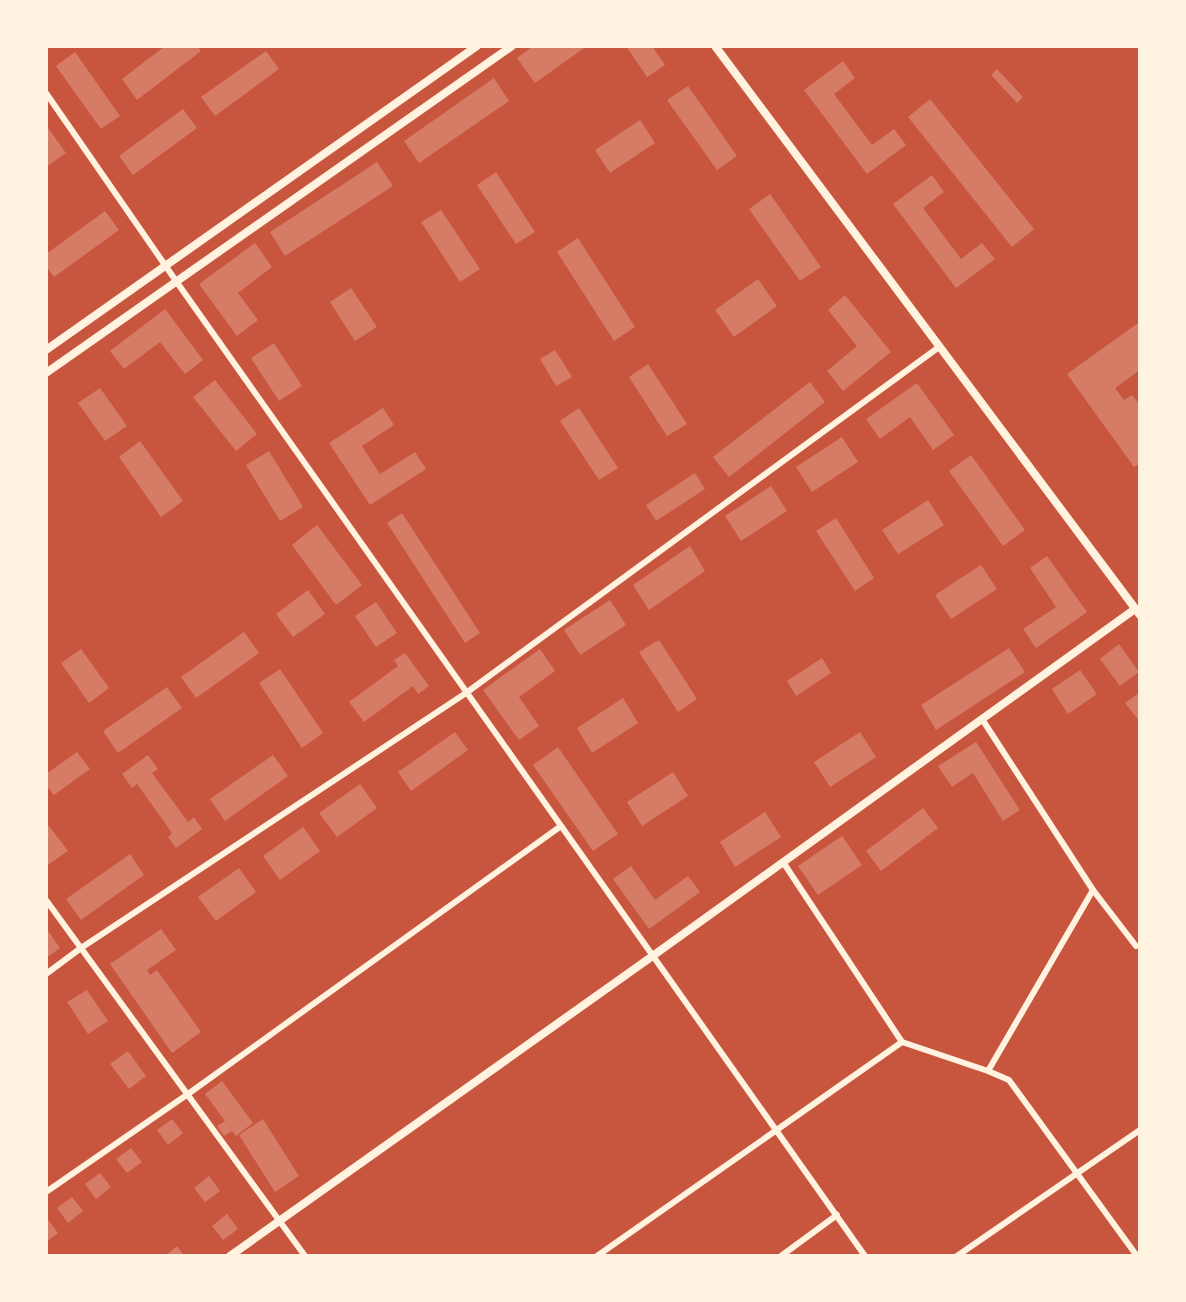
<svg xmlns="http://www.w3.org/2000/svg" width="1186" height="1302" viewBox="0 0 1186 1302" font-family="'DM Sans',sans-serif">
  <rect width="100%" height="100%" fill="#c8553d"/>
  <g fill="#d67c66">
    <polygon points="165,46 197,46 201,51 137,100 122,79"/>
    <polygon points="533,46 587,46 535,83 517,58"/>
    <polygon points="626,46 652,46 665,65 647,77"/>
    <polygon points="266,51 279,69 215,116 201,97"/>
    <polygon points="75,52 120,116 101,129 56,66"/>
    <polygon points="843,61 855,78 834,94 872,145 894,129 906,145 867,174 804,90"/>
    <polygon points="997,69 1023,97 1017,103 991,75"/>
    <polygon points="494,78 509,101 419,163 404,141"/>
    <polygon points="688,86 737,156 717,170 667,100"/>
    <polygon points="930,99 1034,229 1012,247 908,117"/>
    <polygon points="183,109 197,128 133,175 119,156"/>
    <polygon points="640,120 655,143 610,173 595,150"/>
    <polygon points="46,125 66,153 46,167"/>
    <polygon points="377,162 393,186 285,256 270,232"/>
    <polygon points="496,172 535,232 516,244 477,185"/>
    <polygon points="932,175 944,192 923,208 961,259 982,243 995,259 956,288 893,204"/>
    <polygon points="770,194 821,267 800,281 749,209"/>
    <polygon points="441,210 480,269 460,282 421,222"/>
    <polygon points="105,211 119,230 54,277 46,266 46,254"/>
    <polygon points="578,238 635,327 614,341 557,252"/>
    <polygon points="255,243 272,267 238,293 258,320 237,336 199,284"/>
    <polygon points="758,279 777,306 734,337 715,310"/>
    <polygon points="351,288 377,327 355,341 330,302"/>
    <polygon points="845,295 891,352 843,391 827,371 857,346 828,310"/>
    <polygon points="165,309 203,360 185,374 160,342 124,369 110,351"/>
    <polygon points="1138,323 1140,325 1140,370 1115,388 1124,400 1132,395 1140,405 1140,463 1134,467 1067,374"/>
    <polygon points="274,343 302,386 279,401 251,358"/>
    <polygon points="555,350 572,377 556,386 540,359"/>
    <polygon points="648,364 687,424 667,436 629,377"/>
    <polygon points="215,380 257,434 236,451 193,397"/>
    <polygon points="810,382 825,402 729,477 713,457"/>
    <polygon points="917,383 954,435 933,450 910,417 880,439 866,419"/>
    <polygon points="100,388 127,426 105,441 78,403"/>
    <polygon points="383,408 394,425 362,446 380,474 415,452 426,469 370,505 329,443"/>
    <polygon points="579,408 618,468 599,480 560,421"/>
    <polygon points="842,437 858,462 812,492 796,467"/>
    <polygon points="140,441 183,501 161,517 119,457"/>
    <polygon points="269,451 303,507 280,521 246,465"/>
    <polygon points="971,455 1025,530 1003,546 949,471"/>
    <polygon points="695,473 705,489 656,521 646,505"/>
    <polygon points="771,486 787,511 741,541 725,516"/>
    <polygon points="928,500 944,525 898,554 882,530"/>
    <polygon points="402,513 480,633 465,643 387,523"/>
    <polygon points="836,518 874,578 855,591 816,531"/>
    <polygon points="317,525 362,585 336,605 292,545"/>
    <polygon points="690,546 705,571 649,610 633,585"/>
    <polygon points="1047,556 1087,612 1036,648 1023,629 1056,607 1030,568"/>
    <polygon points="981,565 997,589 951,619 935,595"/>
    <polygon points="308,590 325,614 293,637 276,614"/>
    <polygon points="610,600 626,625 580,655 564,630"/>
    <polygon points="376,602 397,633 376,647 355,616"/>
    <polygon points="244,632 259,653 196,698 181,677"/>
    <polygon points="659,640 697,699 678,712 639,652"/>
    <polygon points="1119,644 1139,672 1120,686 1100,659"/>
    <polygon points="1009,648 1025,672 936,730 921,705"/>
    <polygon points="81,649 109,688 89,703 61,663"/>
    <polygon points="540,649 555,671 519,697 539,726 519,740 483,690"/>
    <polygon points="405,653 429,686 418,694 413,686 364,722 349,702 398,666 394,660"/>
    <polygon points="822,658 831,673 796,696 787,681"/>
    <polygon points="280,669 323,733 302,748 259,683"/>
    <polygon points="1080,670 1097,694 1068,714 1052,689"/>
    <polygon points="167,687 182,708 118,753 103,731"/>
    <polygon points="1140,692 1140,722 1125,703"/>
    <polygon points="623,698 638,723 592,753 577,728"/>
    <polygon points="455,732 468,750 411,791 398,772"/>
    <polygon points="860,732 876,757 830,787 814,762"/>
    <polygon points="976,742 1020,810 1003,821 973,773 952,787 938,766"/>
    <polygon points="558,747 618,834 593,851 533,765"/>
    <polygon points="77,752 90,769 54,795 46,785 46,774"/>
    <polygon points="148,755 158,769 152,773 188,822 194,817 202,829 176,848 168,837 172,833 137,784 132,788 122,774"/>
    <polygon points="273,755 288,776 225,821 210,799"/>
    <polygon points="673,772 688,796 642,826 627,802"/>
    <polygon points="360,784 377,808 337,837 319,813"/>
    <polygon points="923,808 938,828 881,871 866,851"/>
    <polygon points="765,812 781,837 735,867 720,842"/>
    <polygon points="46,822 68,851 46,866"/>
    <polygon points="303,827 320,851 280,880 263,856"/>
    <polygon points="842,836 862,865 818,895 798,866"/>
    <polygon points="130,854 144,875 81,920 66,899"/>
    <polygon points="631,866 655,900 688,876 700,892 649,929 613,879"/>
    <polygon points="239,868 256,892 216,921 198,897"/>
    <polygon points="46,928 60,948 46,958"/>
    <polygon points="161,929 176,950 147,970 150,975 157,970 201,1032 172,1053 110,964"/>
    <polygon points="87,990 108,1021 88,1034 67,1002"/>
    <polygon points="128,1051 146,1076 129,1089 110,1064"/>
    <polygon points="222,1081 253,1123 236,1136 232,1131 224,1136 217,1126 225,1121 205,1094"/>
    <polygon points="172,1119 183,1133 168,1145 157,1130"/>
    <polygon points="263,1119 299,1176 275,1192 239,1135"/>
    <polygon points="131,1148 142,1162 127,1173 116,1159"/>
    <polygon points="100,1173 111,1187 96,1199 85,1184"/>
    <polygon points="209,1176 220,1191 205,1202 194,1188"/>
    <polygon points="72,1197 83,1211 68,1223 57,1208"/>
    <polygon points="227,1214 238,1229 223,1240 212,1226"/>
    <polygon points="46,1217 58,1233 46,1242"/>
    <polygon points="177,1246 184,1256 165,1256"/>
  </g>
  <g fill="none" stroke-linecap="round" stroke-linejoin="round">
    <g stroke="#fff3e0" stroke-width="6">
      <polyline points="46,93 176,281 865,1256"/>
      <polyline points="982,719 1093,890 1136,946"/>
      <polyline points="783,862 902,1042"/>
      <polyline points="46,900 305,1256"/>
      <polyline points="46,974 81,948 466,693 939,347"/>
      <polyline points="988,1071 1093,890"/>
      <polyline points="46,1192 188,1094 561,826"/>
      <polyline points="597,1256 902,1042 988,1071 1009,1080 1137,1256"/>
      <polyline points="781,1256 837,1215"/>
      <polyline points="957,1256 1140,1130"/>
    </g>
    <polyline stroke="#fff3e0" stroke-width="8" points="230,1256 654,955 1135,609"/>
    <g stroke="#fff3e0" stroke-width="8">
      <polyline points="715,46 1140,615"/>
      <polyline points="46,350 477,46"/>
      <polyline points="46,373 512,46"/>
    </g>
  </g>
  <rect width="1186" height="1302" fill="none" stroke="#fff3e0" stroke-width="96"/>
</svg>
